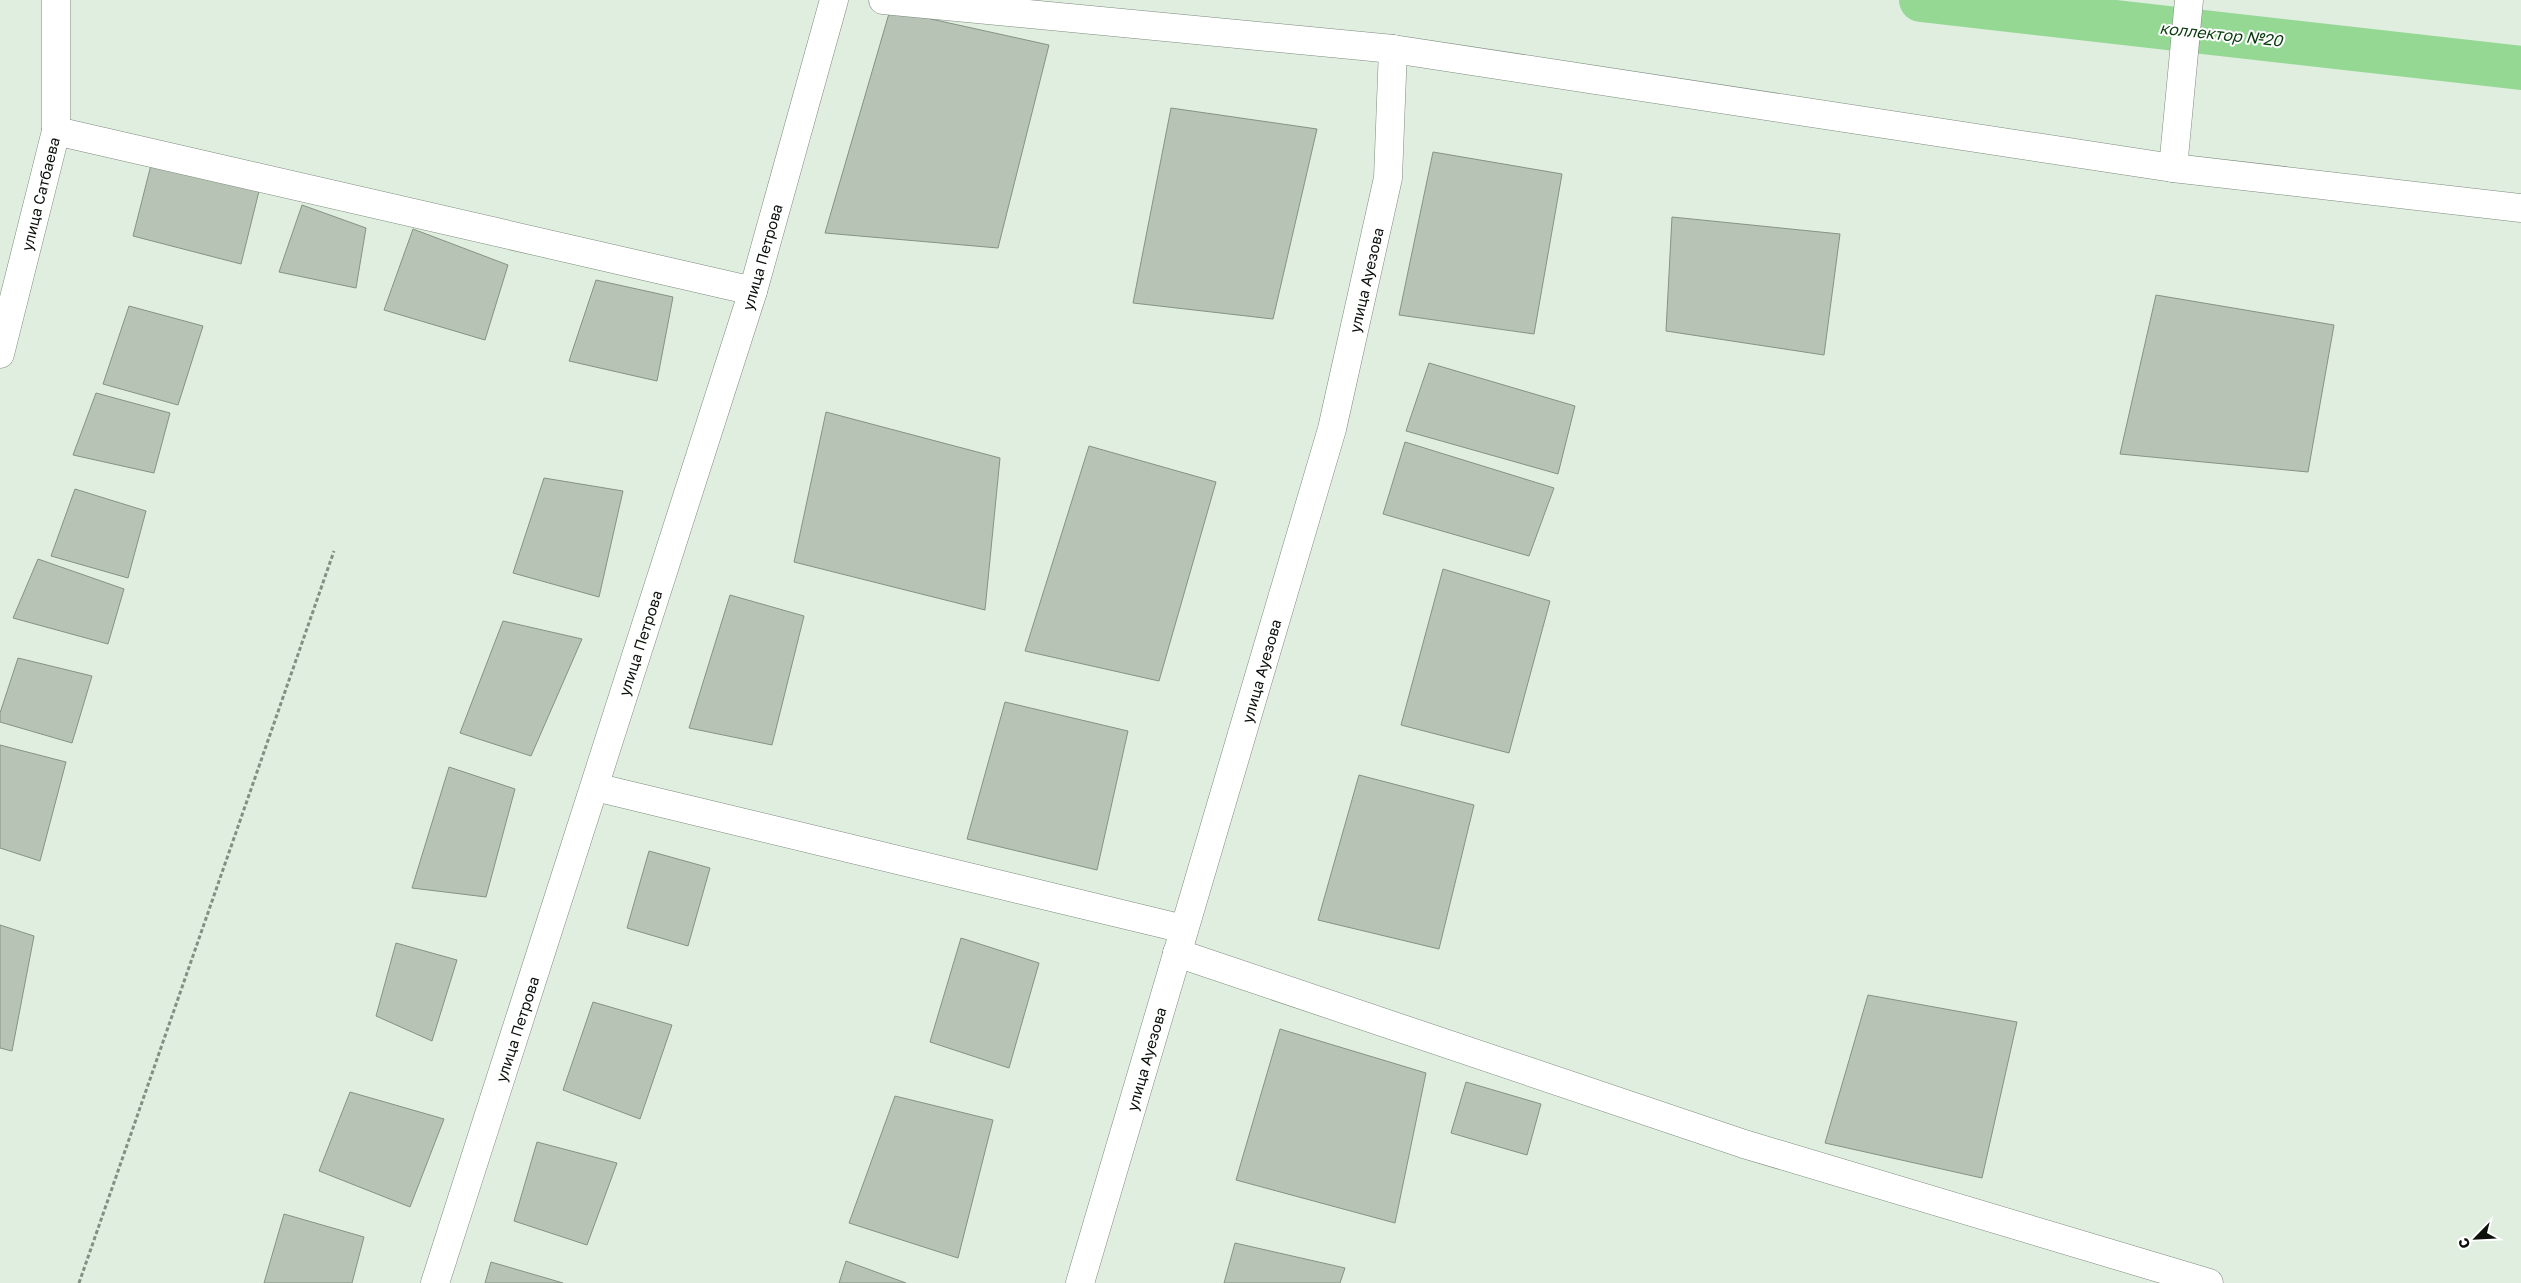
<svg xmlns="http://www.w3.org/2000/svg" width="2521" height="1283" viewBox="0 0 2521 1283" font-family="'Golos Text',sans-serif">
  <rect width="100%" height="100%" fill="#dfeedf"/>
  <g fill="none" stroke-linecap="round" stroke-linejoin="round">
    <polyline stroke="#94d894" stroke-width="44" points="1921,0 2521,68"/>
  </g>
  <g fill="#b6c3b5" stroke="#859385">
    <polygon points="890,10 1049,45 998,248 825,233"/>
    <polygon points="1171,108 1317,129 1273,319 1133,303"/>
    <polygon points="1433,152 1562,174 1534,334 1399,315"/>
    <polygon points="153,157 262,179 241,264 133,236"/>
    <polygon points="302,205 366,228 356,288 279,272"/>
    <polygon points="1672,217 1840,234 1824,355 1666,331"/>
    <polygon points="413,229 508,265 485,340 384,310"/>
    <polygon points="596,280 673,297 657,381 569,361"/>
    <polygon points="2156,295 2334,325 2308,472 2120,454"/>
    <polygon points="129,306 203,326 178,405 103,384"/>
    <polygon points="1429,363 1575,406 1558,474 1406,431"/>
    <polygon points="96,393 170,413 154,473 73,455"/>
    <polygon points="826,412 1000,458 985,610 794,562"/>
    <polygon points="1405,442 1554,488 1529,556 1383,514"/>
    <polygon points="1089,446 1216,482 1159,681 1025,651"/>
    <polygon points="544,478 623,491 599,597 513,573"/>
    <polygon points="75,489 146,511 128,578 51,556"/>
    <polygon points="38,559 124,589 108,644 13,618"/>
    <polygon points="1443,569 1550,601 1509,753 1401,725"/>
    <polygon points="730,595 804,616 772,745 689,728"/>
    <polygon points="503,621 582,639 531,756 460,733"/>
    <polygon points="18,658 92,676 72,743 0,722 0,713"/>
    <polygon points="1005,702 1128,731 1097,870 967,839"/>
    <polygon points="0,745 66,762 40,861 0,848"/>
    <polygon points="449,767 515,789 486,897 412,888"/>
    <polygon points="1359,775 1474,805 1439,949 1318,920"/>
    <polygon points="649,851 710,868 688,946 627,928"/>
    <polygon points="0,925 34,936 12,1051 0,1048"/>
    <polygon points="961,938 1039,963 1009,1068 930,1042"/>
    <polygon points="396,943 457,960 432,1041 376,1016"/>
    <polygon points="1868,995 2017,1022 1982,1178 1825,1143"/>
    <polygon points="593,1002 672,1025 640,1119 563,1090"/>
    <polygon points="1280,1029 1426,1073 1395,1223 1236,1180"/>
    <polygon points="1466,1082 1541,1104 1527,1155 1451,1133"/>
    <polygon points="350,1092 444,1119 410,1207 319,1171"/>
    <polygon points="895,1096 993,1120 958,1258 849,1223"/>
    <polygon points="537,1142 617,1163 587,1245 514,1221"/>
    <polygon points="284,1214 364,1237 352,1283 264,1283"/>
    <polygon points="1235,1243 1345,1268 1340,1283 1224,1283"/>
    <polygon points="846,1261 906,1283 839,1283"/>
    <polygon points="491,1262 563,1283 485,1283"/>
  </g>
  <g fill="none" stroke-linecap="round" stroke-linejoin="round">
    <defs>
      <g id="street">
        <polyline points="883,0 1393,49 2173,168 2521,208"/>
        <polyline points="56,131 753,291"/>
        <polyline points="2173,168 2189,0"/>
        <polyline points="0,354 56,131 56,0"/>
        <polyline points="595,787 1184,929"/>
        <polyline points="1177,953 1744,1144 2209,1283"/>
        <polyline points="435,1283 753,291 834,0"/>
        <polyline points="1080,1283 1332,429 1388,178 1393,49"/>
      </g>
    </defs>
    <use href="#street" stroke="#7e8b7e" stroke-width="29"/>
    <polyline stroke="#848f84" stroke-width="3" stroke-dasharray="4 2.5" stroke-linecap="butt" points="79,1283 334,551"/>
    <use href="#street" stroke="#fff" stroke-width="28"/>
  </g>
  <g text-anchor="middle" dominant-baseline="central" stroke-width="4" stroke-linejoin="round" paint-order="stroke">
    <g font-size="15" fill="#0c110c" stroke="#fff">
      <text transform="translate(40 194) rotate(-76)">улица Сатбаева</text>
      <text transform="translate(762 257) rotate(-74)">улица Петрова</text>
      <text transform="translate(1366 280) rotate(-77)">улица Ауезова</text>
      <text transform="translate(640 643) rotate(-72)">улица Петрова</text>
      <text transform="translate(1261 671) rotate(-74)">улица Ауезова</text>
      <text transform="translate(517 1029) rotate(-72)">улица Петрова</text>
      <text transform="translate(1146 1059) rotate(-74)">улица Ауезова</text>
    </g>
    <g font-size="16" font-style="italic" fill="#0a3a0f" stroke="#fff">
      <text transform="translate(2221 34) rotate(6)">коллектор №20</text>
    </g>
  </g>
  <g transform="translate(2476 1238) rotate(246)" stroke="#ffffff" stroke-width="4" paint-order="stroke">
  <path d="M0-4L9 19L0 12L-9 19Z" fill="#0c110c"/>
  <text y="-8" font-size="14" font-weight="bold" text-anchor="middle" fill="#0c110c">С</text>
  </g>
</svg>
